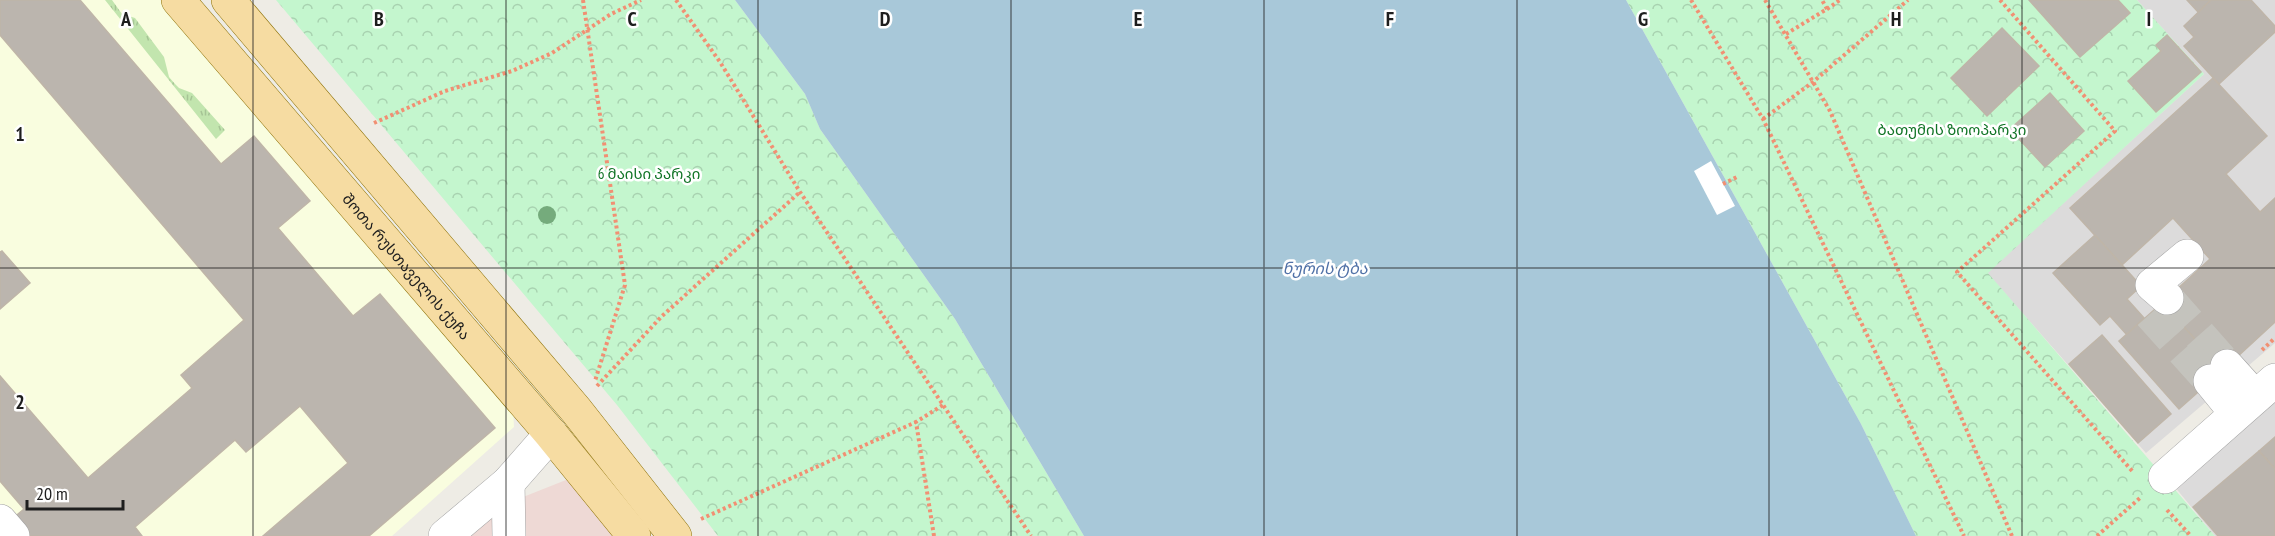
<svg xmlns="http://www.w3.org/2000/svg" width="2275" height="536" viewBox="0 0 2275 536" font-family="'PT Sans Narrow','Noto Sans Georgian',sans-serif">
  <defs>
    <pattern id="grass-tufts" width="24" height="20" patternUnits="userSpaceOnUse" patternTransform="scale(1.5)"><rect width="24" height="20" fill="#c2e5ae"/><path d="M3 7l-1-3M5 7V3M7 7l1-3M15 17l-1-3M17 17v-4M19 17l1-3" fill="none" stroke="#a6c495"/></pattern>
    <pattern id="park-crowns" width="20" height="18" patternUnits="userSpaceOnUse" patternTransform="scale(1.5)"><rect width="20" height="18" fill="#c4f6ce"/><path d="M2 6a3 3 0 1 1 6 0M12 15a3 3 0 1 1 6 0" fill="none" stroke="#a8d2b0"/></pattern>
  </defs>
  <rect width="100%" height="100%" fill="#eeece5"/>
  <g fill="#dcdbdb">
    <polygon points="2137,0 2275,0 2275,343 2146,453 1987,273 2204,74"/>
    <polygon points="2275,398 2275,536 2215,536 2175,487"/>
  </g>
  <polygon fill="#eed9d5" points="571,478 615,536 451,536 473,517"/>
  <polygon fill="#f9fddf" points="0,0 160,0 513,409 514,427 392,536 28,536 0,504"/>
  <polygon fill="url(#grass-tufts)" points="105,0 112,0 122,14 135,18 164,57 169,77 175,84 179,88 192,93 225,130 216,139"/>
  <g fill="url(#park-crowns)">
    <polygon points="276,0 735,0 805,94 820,129 955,319 1084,536 718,536 617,405"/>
    <polygon points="1626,0 2137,0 2204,74 1988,273 2215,536 1916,536 1861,424"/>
  </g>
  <polygon fill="#a8c8d9" points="735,0 1626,0 1861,424 1916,536 1084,536 955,319 820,129 805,94"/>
  <polygon fill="#fff" points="1711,161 1735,206 1717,215 1694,171"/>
  <g fill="#bbb5ae" stroke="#bfb5a8" stroke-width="1.5">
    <polygon points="0,0 80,0 221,164 254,136 310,201 278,228 353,316 380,294 495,428 369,536 263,536 348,463 300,406 246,452 235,440 135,527 142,536 27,536 12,519 24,509 0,481 0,376 88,478 192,388 181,375 244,320 0,35"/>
    <polygon points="2029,0 2118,0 2130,13 2080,57"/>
    <polygon points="2187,0 2211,0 2198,12"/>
    <polygon points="2211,0 2251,0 2275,26 2275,32 2219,84 2184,46 2194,37 2184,26"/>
    <polygon points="2002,28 2039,66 1987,116 1951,78"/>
    <polygon points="2167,35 2201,72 2156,112 2128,81 2161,51 2156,45"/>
    <polygon points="2213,78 2267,136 2226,174 2260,212 2275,198 2275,322 2223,370 2162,303 2210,259 2173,218 2122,265 2070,208"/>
    <polygon points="2050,93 2084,131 2045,167 2010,129"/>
    <polygon points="2095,235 2141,286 2127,299 2144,318 2127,335 2110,316 2100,325 2053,273"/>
    <polygon points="2,251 30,283 0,309 0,252"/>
    <polygon points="2162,303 2223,370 2179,409 2119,341"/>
    <polygon points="2102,335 2171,414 2138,443 2069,364"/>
    <polygon points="2275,437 2275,469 2259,451"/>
    <polygon points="2259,451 2275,469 2275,536 2218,536 2193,507"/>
  </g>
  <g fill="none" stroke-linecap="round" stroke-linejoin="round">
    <g stroke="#c4c3bd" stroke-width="33" stroke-dasharray="33 16" stroke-linecap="butt">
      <polyline points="2167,298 2227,366"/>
      <polyline points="2150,314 2210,381"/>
    </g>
    <defs>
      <g id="minor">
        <polyline points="2167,298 2152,285 2187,256"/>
        <polyline points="2227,366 2255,397"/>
        <polyline points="2210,381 2236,413"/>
        <polyline points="2165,477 2275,380"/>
        <polyline points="508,483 509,536"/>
        <polyline points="0,521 13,536"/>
        <polyline points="445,536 508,483 551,434"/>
      </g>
      <g id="major">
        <path id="s1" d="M 178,0 L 551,434 L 634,536"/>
        <polyline points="228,0 576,410 675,536"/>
      </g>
    </defs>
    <use href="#minor" stroke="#a2a2a2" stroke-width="34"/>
    <use href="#major" stroke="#8e730a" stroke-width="34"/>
    <g stroke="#f19073" stroke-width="4" stroke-dasharray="3 3" stroke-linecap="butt">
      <polyline points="583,0 625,285 595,381"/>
      <polyline points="676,0 720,62 800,192 1031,536"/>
      <polyline points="1691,0 1763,119 1964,536"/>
      <polyline points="1765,0 1830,111 2012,536"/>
      <polyline points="2000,0 2115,131 1957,272 2134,473"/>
      <polyline points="1827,9 1840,0"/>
      <polyline points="1786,34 1827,9 1822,0"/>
      <polyline points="1763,119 1813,82 1908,0"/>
      <polyline points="374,123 445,91 512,71 552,53 611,14 641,0"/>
      <polyline points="1723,184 1737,177"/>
      <polyline points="2262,350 2275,338"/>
      <polyline points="597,386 662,316 800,192"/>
      <polyline points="2167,510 2191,536"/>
      <polyline points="701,519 916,422"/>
      <polyline points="934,536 916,422 943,405"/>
      <polyline points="2097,536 2141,497"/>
    </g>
    <use href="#minor" stroke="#fff" stroke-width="33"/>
    <use href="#major" stroke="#f6dca2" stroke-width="33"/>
  </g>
  <circle fill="#75ab7c" cx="547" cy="215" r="9"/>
  <path fill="none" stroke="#1e1e1e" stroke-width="1.5" stroke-opacity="0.55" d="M 253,0 L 253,536M 506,0 L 506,536M 758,0 L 758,536M 1011,0 L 1011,536M 1264,0 L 1264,536M 1517,0 L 1517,536M 1769,0 L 1769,536M 2022,0 L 2022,536M 0,268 L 2275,268"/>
  <g text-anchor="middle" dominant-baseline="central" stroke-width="5" stroke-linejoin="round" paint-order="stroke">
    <g font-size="15" fill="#127527" stroke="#fff">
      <text x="1952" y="129">ბათუმის ზოოპარკი</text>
      <text x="649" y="173">6 მაისი პარკი</text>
    </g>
    <g font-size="15" fill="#1e1e1e" stroke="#fff">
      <text stroke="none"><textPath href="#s1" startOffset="351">შოთა რუსთაველის ქუჩა</textPath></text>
    </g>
    <g font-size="16" font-style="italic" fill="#5071a7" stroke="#fff">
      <text x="1325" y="268">ნურის ტბა</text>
    </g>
  </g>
  <g font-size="20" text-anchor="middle" font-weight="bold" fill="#1e1e1e" stroke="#fff" stroke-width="5" stroke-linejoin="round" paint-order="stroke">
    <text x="126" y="26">A</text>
    <text x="379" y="26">B</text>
    <text x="632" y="26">C</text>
    <text x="885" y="26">D</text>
    <text x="1138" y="26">E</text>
    <text x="1390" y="26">F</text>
    <text x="1643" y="26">G</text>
    <text x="1896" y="26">H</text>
    <text x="2149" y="26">I</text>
    <text x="20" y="141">1</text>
    <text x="20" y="409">2</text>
  </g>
  <path d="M27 500v9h96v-9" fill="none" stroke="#1e1e1e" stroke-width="3"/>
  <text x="36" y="500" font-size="18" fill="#1e1e1e" stroke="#ffffff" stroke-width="4.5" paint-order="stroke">20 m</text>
</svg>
